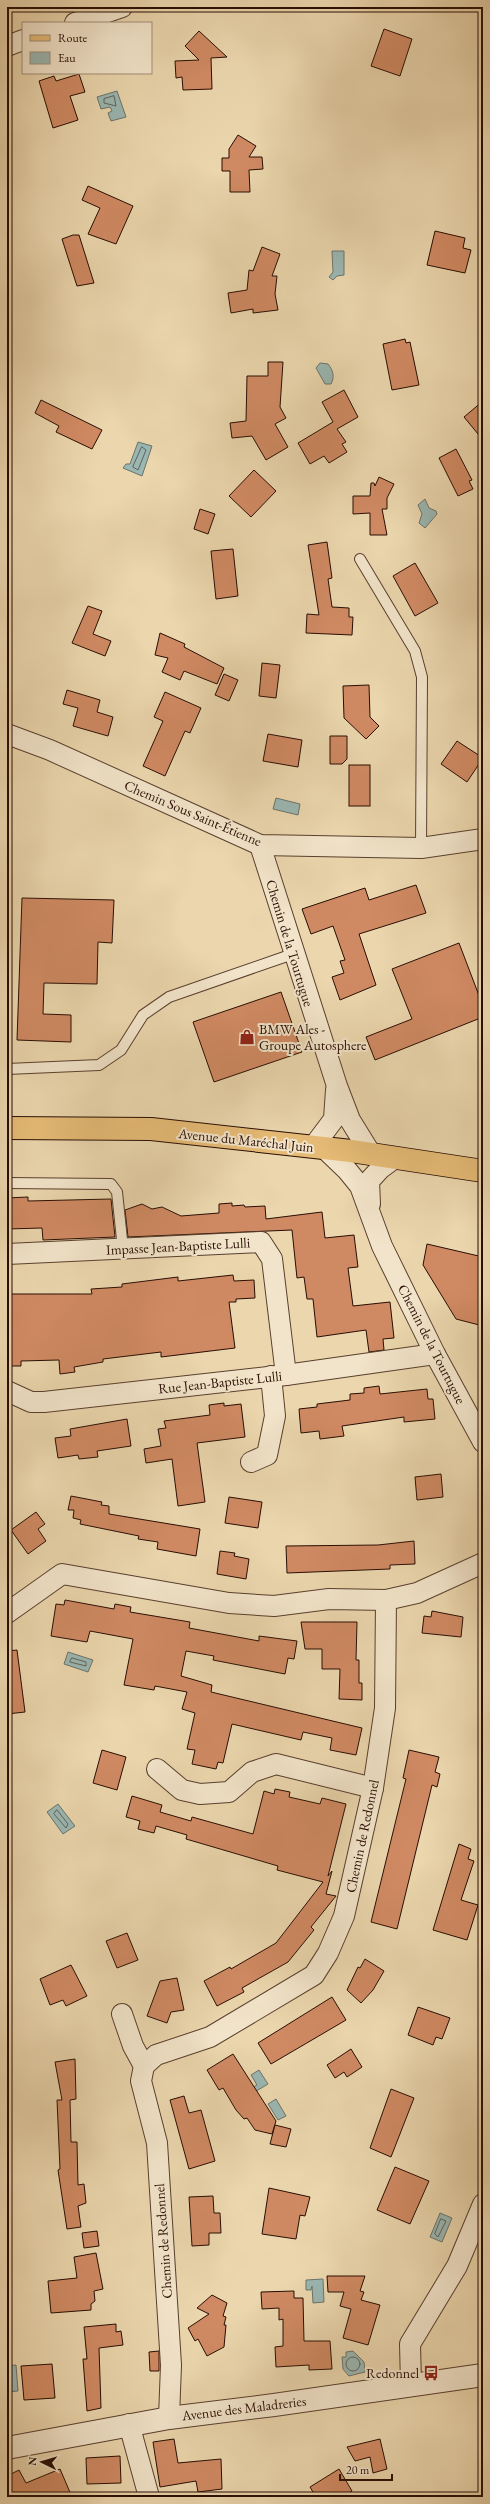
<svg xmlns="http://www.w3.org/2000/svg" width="490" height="2504" viewBox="0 0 490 2504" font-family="'EB Garamond',serif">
  <rect width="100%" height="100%" fill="#ebd6ad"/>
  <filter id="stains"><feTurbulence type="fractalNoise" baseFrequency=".005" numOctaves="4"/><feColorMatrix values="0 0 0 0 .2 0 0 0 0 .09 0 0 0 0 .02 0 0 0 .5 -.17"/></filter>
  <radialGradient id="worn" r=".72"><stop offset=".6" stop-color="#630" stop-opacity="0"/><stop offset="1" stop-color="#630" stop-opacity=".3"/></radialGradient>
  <g fill="#9ab7b2" stroke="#6c736c">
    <polygon points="117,91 126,117 111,121 108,113 112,111 110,107 101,109 97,97"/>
    <polygon points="332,251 344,251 344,275 337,276 333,280 329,277 333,272"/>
    <path d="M 320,363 L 328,364 C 333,370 335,377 331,384 L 325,384 L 316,368 Z"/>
    <polygon points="138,442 152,446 142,476 123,468 126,464 130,464"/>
    <polygon points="425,499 429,508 436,511 437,514 425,528 419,523 422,514 418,505"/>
    <polygon points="276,798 300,804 298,815 273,809"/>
    <polygon points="68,1652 93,1660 88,1672 64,1664"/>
    <polygon points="58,1804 75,1826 63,1834 47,1812"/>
    <polygon points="259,2070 268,2084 253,2093 251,2088 257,2085 251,2075"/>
    <polygon points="276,2099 286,2116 278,2120 268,2104"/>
    <polygon points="440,2213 452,2218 442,2242 430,2237"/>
    <polygon points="323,2279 324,2302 313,2303 312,2286 311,2290 306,2290 306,2280"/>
    <polygon points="353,2351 364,2362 365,2372 349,2376 343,2369 342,2357 346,2357 346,2352"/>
    <polygon points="16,2365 18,2391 7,2392 7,2366"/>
  </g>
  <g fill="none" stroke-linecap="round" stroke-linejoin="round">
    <g stroke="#61625a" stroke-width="1">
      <polygon points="114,96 116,106 104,103 104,99"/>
      <polygon points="142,447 146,450 138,470 133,467"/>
      <polygon points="72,1658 86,1662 86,1666 70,1662"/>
      <polygon points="57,1810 68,1824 66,1828 54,1814"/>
      <polygon points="441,2219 446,2221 438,2237 435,2234"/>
      <circle cx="353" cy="2364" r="7"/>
    </g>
  </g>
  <g fill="#d08a63" stroke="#280d03">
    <polygon points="384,29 412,39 400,76 371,66"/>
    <polygon points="199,31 227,57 211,58 212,89 183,90 182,77 176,78 175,61 199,60 185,46"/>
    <polygon points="79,74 85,92 70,96 78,120 53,128 39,81 54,76 56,81"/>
    <polygon points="238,135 256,146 249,157 262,157 263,169 249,170 250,192 230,192 230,171 222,171 222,158 229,158 229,149"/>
    <polygon points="88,186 133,206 116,244 88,234 100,208 82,200"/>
    <polygon points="435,231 465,238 463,248 471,250 465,273 427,265"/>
    <polygon points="73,235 79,235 94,283 77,286 62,239"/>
    <polygon points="262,247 280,254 272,276 277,276 275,294 278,310 253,313 253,309 231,313 228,293 247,290 249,270 253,271"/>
    <polygon points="405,339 406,343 410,342 419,385 392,390 383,344"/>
    <polygon points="268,362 283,362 280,407 286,418 275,424 288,447 266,460 252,436 232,438 230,423 246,421 247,376 268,376"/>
    <polygon points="344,390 358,417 337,429 346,442 342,444 347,452 329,463 324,456 310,464 298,443 333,422 322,402"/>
    <polygon points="41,400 102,430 92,449 56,432 59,426 35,413"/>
    <polygon points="483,401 483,440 464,417"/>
    <polygon points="456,449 472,480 469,481 473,489 458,496 439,458"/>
    <polygon points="254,470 276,491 251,517 229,496"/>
    <polygon points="379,477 394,484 387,498 387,509 382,509 387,535 370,535 370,513 353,514 353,496 370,496 371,483 374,483 375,486"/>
    <polygon points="200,509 215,514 208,534 194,529"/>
    <polygon points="327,542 332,578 328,579 332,607 349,608 349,617 353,617 352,635 306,633 307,614 319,615 308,545"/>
    <polygon points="233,549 238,596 216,599 211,551"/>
    <polygon points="415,563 438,603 415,616 393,576"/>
    <polygon points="88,606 102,611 93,634 111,641 105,656 72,643"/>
    <polygon points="160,633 185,644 184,647 224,668 217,684 184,671 180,680 162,672 168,658 155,655"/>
    <polygon points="262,663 280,665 276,698 259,696"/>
    <polygon points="224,674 238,680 229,701 215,695"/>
    <polygon points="369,685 370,717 379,726 366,739 344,718 343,686"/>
    <polygon points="67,690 100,700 97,712 113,717 108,736 73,726 78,708 63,704"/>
    <polygon points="165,692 201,708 190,733 185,731 165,776 143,766 163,721 154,717"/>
    <polygon points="268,734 302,740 298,767 263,761"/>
    <polygon points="330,736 347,736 347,759 342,764 330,764"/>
    <polygon points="457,741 483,758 467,782 441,764"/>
    <rect x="349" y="765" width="21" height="41"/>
    <polygon points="416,885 426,913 359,934 376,985 340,1000 332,977 344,973 340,961 345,960 333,926 311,934 302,909 365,888 369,900"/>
    <polygon points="22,898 114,900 112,943 98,942 97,984 44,983 43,1014 71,1015 71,1042 17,1040"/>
    <polygon points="459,943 483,1006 483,1017 375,1060 366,1037 412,1019 392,969"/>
    <polygon points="281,992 302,1052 214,1082 193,1022"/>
    <polygon points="28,1197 28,1201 111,1199 115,1237 43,1240 42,1228 7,1229 7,1198"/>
    <polygon points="232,1203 232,1206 244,1205 245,1207 265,1206 266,1219 322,1212 325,1238 354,1235 358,1267 348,1268 353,1306 390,1302 394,1338 383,1339 384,1350 369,1352 366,1330 317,1337 313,1299 307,1299 304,1277 297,1278 292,1230 128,1237 125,1210 142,1204 152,1209 162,1207 181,1216 219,1213 219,1204"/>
    <polygon points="427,1244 483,1257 483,1326 456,1319 423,1265"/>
    <polygon points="233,1275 234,1281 254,1280 255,1298 236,1299 236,1302 229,1302 235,1348 161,1357 161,1352 103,1359 103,1362 74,1367 75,1372 60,1374 59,1360 21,1361 21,1366 7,1366 7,1294 92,1294 91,1289 122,1287 122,1284 178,1277 178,1281"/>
    <polygon points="379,1386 380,1394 427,1389 428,1399 433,1399 435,1419 404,1422 404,1417 342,1426 344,1436 320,1439 319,1431 301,1433 299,1409 317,1407 317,1404 350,1400 350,1394 364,1393 364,1388"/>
    <polygon points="224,1403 224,1406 241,1404 245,1437 197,1443 205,1502 178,1506 172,1459 146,1463 144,1449 161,1446 158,1429 166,1428 164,1421 210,1415 209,1405"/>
    <polygon points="127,1419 131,1446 97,1451 98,1457 79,1459 78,1455 58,1458 55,1438 71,1436 70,1429"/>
    <polygon points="441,1474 443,1497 417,1500 415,1477"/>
    <polygon points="71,1496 102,1502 101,1505 109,1506 109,1514 200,1529 196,1556 157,1549 158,1542 138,1539 139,1536 80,1524 81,1520 73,1518 74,1510 68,1510"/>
    <polygon points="229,1497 262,1502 258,1528 225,1523"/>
    <polygon points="36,1512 45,1524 38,1529 46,1541 28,1554 11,1530"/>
    <polygon points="414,1541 415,1564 390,1565 390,1569 287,1573 286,1546 378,1545"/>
    <polygon points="220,1551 235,1553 234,1556 249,1559 246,1579 217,1574"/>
    <polygon points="65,1600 114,1609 115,1604 131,1607 130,1612 190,1622 189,1628 259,1641 259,1636 297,1641 294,1659 288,1658 285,1674 213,1660 214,1656 186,1651 181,1676 212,1685 211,1692 362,1728 356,1755 330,1750 332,1738 303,1732 301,1740 232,1724 223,1763 218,1762 216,1769 192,1764 195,1750 187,1749 195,1713 182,1709 187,1692 155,1686 154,1690 124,1685 133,1639 90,1631 87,1642 51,1636 56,1604 64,1605"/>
    <polygon points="432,1611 463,1617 461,1637 422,1633 424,1616 431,1617"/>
    <polygon points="301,1622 357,1622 356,1660 359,1660 359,1683 362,1683 362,1700 339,1699 340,1669 322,1669 322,1649 305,1649"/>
    <polygon points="17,1650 25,1712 7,1714 7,1651"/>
    <polygon points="102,1750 126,1757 117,1790 93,1783"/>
    <polygon points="409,1750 439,1757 435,1772 440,1774 437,1787 432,1785 397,1929 371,1922 406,1779 403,1778"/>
    <polygon points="275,1789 290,1792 289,1797 320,1804 322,1798 346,1804 328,1876 332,1871 326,1894 336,1896 311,1927 314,1930 288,1962 242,1988 244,1992 217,2006 204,1981 230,1967 231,1969 276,1943 323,1882 277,1870 278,1866 186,1839 187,1835 156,1826 154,1833 138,1829 140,1821 126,1817 132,1796 162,1805 160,1812 191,1821 192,1817 253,1834 264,1791 274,1794"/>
    <polygon points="459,1844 471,1849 468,1859 474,1861 461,1900 478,1905 467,1940 433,1930"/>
    <polygon points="127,1933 138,1960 117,1968 106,1941"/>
    <polygon points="365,1959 384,1971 373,1990 361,2003 347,1990 358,1967 360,1968"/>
    <polygon points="71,1965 87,1996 66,2006 63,2000 50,2005 40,1979"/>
    <polygon points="177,1978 184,2010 171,2012 167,2023 147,2016 160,1981"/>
    <polygon points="332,1997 346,2020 271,2064 258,2043"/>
    <polygon points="418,2007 450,2018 442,2039 436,2037 433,2045 408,2035"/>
    <polygon points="351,2049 362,2067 347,2077 344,2072 335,2078 327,2065"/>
    <polygon points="233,2054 276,2121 272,2134 255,2130 247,2118 244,2119 236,2110 223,2088 219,2090 207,2070"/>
    <polygon points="75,2059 76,2099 70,2100 71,2142 77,2142 78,2185 84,2184 86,2203 78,2206 81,2227 67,2229 58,2170 60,2169 57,2100 62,2100 55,2062"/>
    <polygon points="391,2089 414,2098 391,2157 370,2148"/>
    <polygon points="184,2096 189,2113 201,2110 215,2161 189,2169 170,2100"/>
    <polygon points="275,2125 291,2129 286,2147 270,2144"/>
    <polygon points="395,2167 429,2181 410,2224 377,2210"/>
    <polygon points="269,2188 310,2197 305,2216 300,2215 296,2239 262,2234"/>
    <polygon points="213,2196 214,2213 220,2213 221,2233 209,2233 209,2245 192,2246 189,2197"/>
    <polygon points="97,2231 99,2246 84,2248 82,2233"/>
    <polygon points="96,2253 103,2289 94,2291 95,2301 91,2304 91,2310 51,2313 48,2281 77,2278 74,2257"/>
    <polygon points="327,2276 365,2276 360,2291 364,2292 361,2300 380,2305 368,2345 343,2338 351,2309 340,2306 344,2292 328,2292"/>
    <polygon points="294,2291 294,2298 303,2298 304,2341 330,2341 332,2369 309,2370 309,2365 276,2367 275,2347 283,2346 283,2319 279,2320 279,2308 262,2309 261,2292"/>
    <polygon points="212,2295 227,2303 223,2316 226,2317 224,2325 226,2325 224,2347 207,2356 198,2339 195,2341 188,2328 209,2314 197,2308"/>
    <polygon points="116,2324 116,2332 121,2331 123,2345 99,2348 101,2408 87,2411 83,2359 87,2359 84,2327"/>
    <polygon points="159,2351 159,2371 150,2371 149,2352"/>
    <polygon points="52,2364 55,2398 24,2400 21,2366"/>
    <polygon points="174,2439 178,2463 221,2459 222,2489 198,2492 196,2481 160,2487 153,2442"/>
    <polygon points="380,2439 387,2469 373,2473 370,2457 355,2461 347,2447"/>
    <polygon points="120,2456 121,2483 87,2484 86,2458"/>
    <polygon points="60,2469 72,2497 7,2497 7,2476 19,2470 26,2483"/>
    <polygon points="339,2469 352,2491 341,2497 316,2497 310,2487"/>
  </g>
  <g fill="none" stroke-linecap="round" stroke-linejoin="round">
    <defs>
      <g id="service">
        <polyline points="360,559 415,651 422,677 421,848"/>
        <polyline points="7,1069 99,1065 121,1050 143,1015 169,997 293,954"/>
        <polyline points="7,1183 111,1184 117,1192 123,1249"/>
      </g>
      <g id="minor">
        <polyline points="75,23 122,7"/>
        <polyline points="7,46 23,40"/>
        <polyline points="7,734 50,750 260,845 421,848 483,839"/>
        <polyline points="260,845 337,1086 350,1120 371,1154"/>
        <polyline points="313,1147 334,1119 336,1090"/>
        <polyline points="324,1148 347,1170 360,1186 382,1246 435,1354 483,1442"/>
        <polyline points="370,1204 369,1181 380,1169 395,1158"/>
        <polyline points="7,1254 261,1242 272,1259 286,1375"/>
        <polyline points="7,1391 31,1402 44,1402 286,1375 435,1354"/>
        <polyline points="251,1462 267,1455 275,1416 271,1376"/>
        <polyline points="7,1613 62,1574 229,1603 274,1606 329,1599 386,1600"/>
        <polyline points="157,1769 182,1790 200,1794 229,1792 252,1772 276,1764 373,1788"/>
        <polyline points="122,2014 133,2046 144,2066"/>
        <polyline points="411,2384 410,2344 457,2266 483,2204"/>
        <polyline points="169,2418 171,2365 157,2143 141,2081 144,2066 156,2055 210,2037 314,1975 328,1953 344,1916 373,1788 385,1708 386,1600 417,1593 483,1563"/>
        <polyline points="129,2424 149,2497"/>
      </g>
      <polyline id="tertiary" points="7,2448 169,2418 274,2405 483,2375"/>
      <polyline id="primary" points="7,1128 151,1129 351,1151 483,1171"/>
    </defs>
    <use href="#service" stroke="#593f2e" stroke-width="12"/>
    <use href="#minor" stroke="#593f2e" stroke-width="22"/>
    <use href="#tertiary" stroke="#593f2e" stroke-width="24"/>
    <use href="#primary" stroke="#280d03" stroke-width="24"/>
    <use href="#service" stroke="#f2e4ca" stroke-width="10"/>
    <use href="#minor" stroke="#f2e4ca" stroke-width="20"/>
    <use href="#tertiary" stroke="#f2e4ca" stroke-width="22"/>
    <use href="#primary" stroke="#e6bb76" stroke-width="22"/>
  </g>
  <defs>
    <symbol id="shop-bare" viewBox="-9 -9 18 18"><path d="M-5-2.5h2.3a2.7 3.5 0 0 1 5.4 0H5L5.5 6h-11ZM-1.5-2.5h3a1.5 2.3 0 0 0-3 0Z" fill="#8f2418" stroke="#f2e4ca" stroke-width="2.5" paint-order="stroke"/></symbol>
    <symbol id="bus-bare" viewBox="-9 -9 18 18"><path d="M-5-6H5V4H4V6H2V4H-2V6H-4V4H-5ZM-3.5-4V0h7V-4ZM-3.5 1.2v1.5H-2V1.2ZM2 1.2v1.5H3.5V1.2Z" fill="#8f2418" stroke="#f2e4ca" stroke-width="2.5" paint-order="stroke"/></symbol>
  </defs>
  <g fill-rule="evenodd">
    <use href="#shop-bare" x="236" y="1026" width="22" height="22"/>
    <use href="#bus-bare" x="420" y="2362" width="22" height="22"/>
  </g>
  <g text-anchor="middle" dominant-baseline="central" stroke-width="4" stroke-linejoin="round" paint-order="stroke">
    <g font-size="14" fill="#280d03" stroke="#f2e4ca">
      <text transform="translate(193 813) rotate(23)">Chemin Sous Saint-Étienne</text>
      <text transform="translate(290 943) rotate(73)">Chemin de la Tourtugue</text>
      <text transform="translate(246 1140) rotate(6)">Avenue du Maréchal Juin</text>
      <text transform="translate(178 1246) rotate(-3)">Impasse Jean-Baptiste Lulli</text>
      <text transform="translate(432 1344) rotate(63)">Chemin de la Tourtugue</text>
      <text transform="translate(220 1382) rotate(-6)">Rue Jean-Baptiste Lulli</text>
      <text transform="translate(362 1836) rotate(-78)">Chemin de Redonnel</text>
      <text transform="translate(163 2241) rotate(-94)">Chemin de Redonnel</text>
      <text transform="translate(244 2408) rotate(-7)">Avenue des Maladreries</text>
    </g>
    <g font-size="14" fill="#280d03" stroke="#f2e4ca" text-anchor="start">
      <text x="259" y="1029">BMW Ales -<tspan x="259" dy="16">Groupe Autosphere</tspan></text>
      <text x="419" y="2373" text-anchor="end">Redonnel</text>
    </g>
  </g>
  <rect width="490" height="2504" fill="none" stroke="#ebd6ad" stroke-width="24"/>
  <rect x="8" y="8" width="474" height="2488" fill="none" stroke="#280d03" stroke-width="2"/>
  <rect x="12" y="12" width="466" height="2480" fill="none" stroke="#280d03"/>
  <rect x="22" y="22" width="130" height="52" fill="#f2e4ca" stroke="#a18e7a"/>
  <rect x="30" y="35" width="20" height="6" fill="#e6bb76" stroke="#a18e7a"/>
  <text x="58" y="42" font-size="12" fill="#280d03">Route</text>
  <rect x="30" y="52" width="20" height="12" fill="#9ab7b2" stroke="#a18e7a"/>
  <text x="58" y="62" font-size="12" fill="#280d03">Eau</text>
  <g transform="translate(42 2462) rotate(275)" stroke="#f2e4ca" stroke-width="3" paint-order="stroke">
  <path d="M0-3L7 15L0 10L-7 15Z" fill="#280d03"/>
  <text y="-6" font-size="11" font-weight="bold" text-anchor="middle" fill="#280d03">N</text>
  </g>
  <path d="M340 2474v6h52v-6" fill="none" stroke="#280d03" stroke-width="2"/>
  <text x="346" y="2474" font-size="12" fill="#280d03" stroke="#f2e4ca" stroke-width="3" paint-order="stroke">20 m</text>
  <rect width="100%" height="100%" filter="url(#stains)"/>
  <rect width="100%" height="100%" fill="url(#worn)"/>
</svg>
